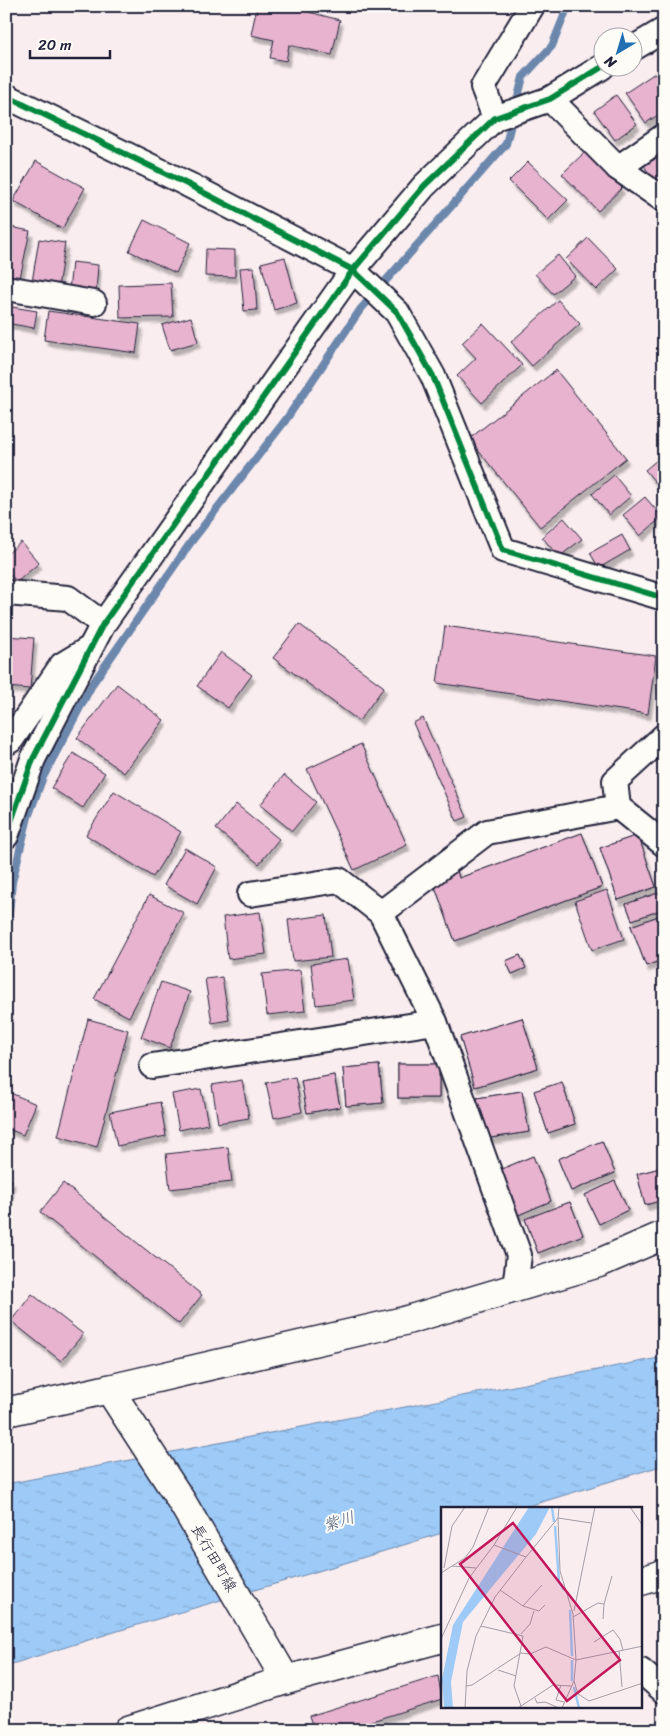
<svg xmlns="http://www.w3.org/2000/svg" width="670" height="1736" viewBox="0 0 670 1736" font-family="Sriracha,'Klee One',sans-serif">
  <defs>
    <pattern id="water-ripples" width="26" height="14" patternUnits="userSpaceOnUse" patternTransform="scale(1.25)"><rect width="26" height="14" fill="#9dcaf7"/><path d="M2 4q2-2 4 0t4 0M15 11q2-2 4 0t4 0" fill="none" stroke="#87add5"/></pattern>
    <filter id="shadow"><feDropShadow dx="3" dy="5.5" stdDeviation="1" flood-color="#0004"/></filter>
  </defs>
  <rect width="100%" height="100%" fill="#f9edef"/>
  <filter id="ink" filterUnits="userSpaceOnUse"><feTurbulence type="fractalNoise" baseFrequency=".02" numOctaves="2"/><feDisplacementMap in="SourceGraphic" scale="10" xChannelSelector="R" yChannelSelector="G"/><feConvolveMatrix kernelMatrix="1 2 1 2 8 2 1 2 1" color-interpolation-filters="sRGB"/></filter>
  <g filter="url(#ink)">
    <path fill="url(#water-ripples)" stroke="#6c87ac" d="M 664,1357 L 664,1465 L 522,1508 L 442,1508 L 442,1533 C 297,1579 151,1619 6,1666 L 6,1484 Z"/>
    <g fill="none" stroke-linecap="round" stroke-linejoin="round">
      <polyline stroke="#6c87ac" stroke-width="8" points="6,945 12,882 28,817 43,777 93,683 191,542 285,421 360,310 506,144 523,77 552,46 568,6"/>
    </g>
    <g fill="#e8b3ce" stroke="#22223b" filter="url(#shadow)">
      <polygon points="257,6 306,6 305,11 340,20 332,55 289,45 286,61 270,58 274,40 251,35"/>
      <polygon points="655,73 664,86 664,111 646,123 625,93"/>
      <polygon points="616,95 637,124 615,140 594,111"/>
      <polygon points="586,151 622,188 598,211 562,174"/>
      <polygon points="664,153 664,194 644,166"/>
      <polygon points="36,161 85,188 62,229 13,201"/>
      <polygon points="528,162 568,200 548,220 509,181"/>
      <polygon points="144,220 190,243 176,273 129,251"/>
      <polygon points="6,226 30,231 20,278 6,275"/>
      <polygon points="588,238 618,269 596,290 566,259"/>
      <polygon points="39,239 65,243 58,287 32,282"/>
      <polygon points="206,249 235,250 235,277 205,276"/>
      <polygon points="558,255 575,276 553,294 535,274"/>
      <polygon points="285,257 297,303 274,310 261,263"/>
      <polygon points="72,262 98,265 96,293 69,291"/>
      <polygon points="254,267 257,310 244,311 240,268"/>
      <polygon points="171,283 173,317 120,318 119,285"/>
      <polygon points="558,300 580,324 532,366 511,342"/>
      <polygon points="6,306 37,311 34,328 6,323"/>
      <polygon points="48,311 140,324 136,353 44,340"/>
      <polygon points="191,317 198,342 170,350 162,325"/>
      <polygon points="483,323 522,365 482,403 457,376 476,358 462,343"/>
      <polygon points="556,370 626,458 540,527 469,439"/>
      <polygon points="664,454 664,489 662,490 645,470"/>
      <polygon points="614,475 631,496 609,515 592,494"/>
      <polygon points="645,497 662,517 640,536 623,515"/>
      <polygon points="564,518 582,539 559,557 542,537"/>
      <polygon points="622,535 630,550 599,568 590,553"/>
      <polygon points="21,542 39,563 17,582 6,570 6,555"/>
      <polygon points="299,624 384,687 359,721 273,658"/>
      <polygon points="445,626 656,656 648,714 437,683"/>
      <polygon points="6,636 34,638 30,689 6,687"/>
      <polygon points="221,652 252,675 228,708 197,686"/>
      <polygon points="117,684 164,720 124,773 77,738"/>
      <polygon points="423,718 467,817 457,821 413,723"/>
      <polygon points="361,744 407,845 354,870 307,769"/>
      <polygon points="73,753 105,773 83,808 51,788"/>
      <polygon points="284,775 316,802 292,831 260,805"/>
      <polygon points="114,791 181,832 153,877 86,835"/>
      <polygon points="236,804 279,839 259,864 216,829"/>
      <polygon points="582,833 602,887 455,941 431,876 456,867 459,878"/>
      <polygon points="582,833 602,887 455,941 431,876 456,867 459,878"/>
      <polygon points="638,835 656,887 618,900 600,848"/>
      <polygon points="638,835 656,887 618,900 600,848"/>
      <polygon points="185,848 217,867 197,904 164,885"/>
      <polygon points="607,890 624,939 592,950 575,901"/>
      <polygon points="664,891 664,909 632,920 626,904"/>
      <polygon points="664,891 664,909 632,920 626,904"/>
      <polygon points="149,895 184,913 129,1017 94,999"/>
      <polygon points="260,912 266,954 228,959 223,917"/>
      <polygon points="664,914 664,959 646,966 631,926"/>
      <polygon points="664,914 664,959 646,966 631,926"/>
      <polygon points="326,915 331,957 293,961 288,920"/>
      <polygon points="520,955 526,968 512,974 506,961"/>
      <polygon points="520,955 526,968 512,974 506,961"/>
      <polygon points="348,959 354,1000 316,1005 311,964"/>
      <polygon points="300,970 305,1011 267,1015 262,974"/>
      <polygon points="222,977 229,1020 212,1023 205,979"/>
      <polygon points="161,982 190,992 170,1048 141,1037"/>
      <polygon points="522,1018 538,1068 475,1087 460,1037"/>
      <polygon points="522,1018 538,1068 475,1087 460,1037"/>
      <polygon points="88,1019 128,1030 97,1147 58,1136"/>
      <rect x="398" y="1064" width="41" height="34"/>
      <rect x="398" y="1064" width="41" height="34"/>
      <polygon points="379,1065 383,1103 346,1106 343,1068"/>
      <polygon points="379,1065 383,1103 346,1106 343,1068"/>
      <polygon points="334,1075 340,1107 307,1113 301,1081"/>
      <polygon points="334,1075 340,1107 307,1113 301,1081"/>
      <polygon points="295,1077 302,1112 274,1118 266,1083"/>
      <polygon points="242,1080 249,1118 218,1123 212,1085"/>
      <polygon points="562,1082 575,1124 548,1133 534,1091"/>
      <polygon points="562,1082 575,1124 548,1133 534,1091"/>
      <polygon points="201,1089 208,1124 179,1130 172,1094"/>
      <polygon points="6,1091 36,1104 23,1135 6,1128"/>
      <polygon points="522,1091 529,1132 484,1139 477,1098"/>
      <polygon points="522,1091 529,1132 484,1139 477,1098"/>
      <polygon points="160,1102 166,1136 117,1146 110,1112"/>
      <polygon points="602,1141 615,1173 571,1191 558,1159"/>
      <polygon points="602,1141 615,1173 571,1191 558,1159"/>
      <polygon points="228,1147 232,1182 170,1189 166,1154"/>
      <polygon points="533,1156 551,1201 516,1216 497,1171"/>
      <polygon points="533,1156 551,1201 516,1216 497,1171"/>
      <polygon points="664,1167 664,1200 645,1205 637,1174"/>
      <polygon points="664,1167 664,1200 645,1205 637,1174"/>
      <polygon points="6,1179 12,1180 7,1212 6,1212"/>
      <polygon points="615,1181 628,1210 599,1224 585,1195"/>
      <polygon points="615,1181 628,1210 599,1224 585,1195"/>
      <polygon points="63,1183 202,1295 179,1324 40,1212"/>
      <polygon points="570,1202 583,1235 538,1253 525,1219"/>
      <polygon points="570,1202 583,1235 538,1253 525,1219"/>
      <polygon points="32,1294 83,1334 61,1361 11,1321"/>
      <polygon points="438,1676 442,1699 343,1730 314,1730 309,1716"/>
    </g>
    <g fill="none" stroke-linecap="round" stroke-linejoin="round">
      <defs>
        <g id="street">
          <polyline points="632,49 664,30"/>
          <polyline points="6,96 187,184 353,270 397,312 433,376 503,550 664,598"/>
          <polyline points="550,99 618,168 664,200"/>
          <polyline points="495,118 483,87 532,6"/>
          <polyline points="618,168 664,136"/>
          <polyline points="6,288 94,303"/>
          <polyline points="6,593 68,598 103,624"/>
          <polyline points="664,736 615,781 618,807 664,844"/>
          <polyline points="6,743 11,740 62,665 90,648"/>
          <polyline points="6,836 33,759 103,624 353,270 424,186 495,118 550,99 602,67"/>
          <polyline points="250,894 339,880 381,913 435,1022"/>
          <polyline points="381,913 487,832 618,807"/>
          <polyline points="152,1066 435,1022 519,1255 515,1288"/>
          <polyline points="641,1671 664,1691"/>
        </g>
        <g id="secondary">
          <polyline points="109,1389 404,1321 599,1263 664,1235"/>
          <polyline points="128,1730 286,1680"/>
        </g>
        <g id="primary">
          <polyline points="6,1412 109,1389 182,1502 286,1680 442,1638"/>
          <polyline points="641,1581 664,1574"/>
        </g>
      </defs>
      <use href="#street" stroke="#22223b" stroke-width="28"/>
      <use href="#secondary" stroke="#22223b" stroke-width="31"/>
      <use href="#primary" stroke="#22223b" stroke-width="31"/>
      <use href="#street" stroke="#fdfcf7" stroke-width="24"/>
      <use href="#secondary" stroke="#fdfcf7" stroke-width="28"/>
      <use href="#primary" stroke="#fdfcf7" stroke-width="28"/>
      <defs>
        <g id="cycleway">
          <polyline points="6,96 187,184 353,270 397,312 433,376 503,550 664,598"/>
          <polyline points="6,836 33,759 103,624 353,270 424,186 495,118 550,99 602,67"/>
        </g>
      </defs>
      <use href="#cycleway" stroke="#fdfcf7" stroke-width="9"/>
      <use href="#cycleway" stroke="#00873e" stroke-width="6"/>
    </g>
  </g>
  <g text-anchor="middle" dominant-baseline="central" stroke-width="4" stroke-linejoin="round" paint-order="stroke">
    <g font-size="15" fill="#22223b" stroke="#fdfcf7">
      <text transform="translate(214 1558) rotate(60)">長行田町線</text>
    </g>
    <g font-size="16" font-style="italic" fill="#475473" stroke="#fdfcf7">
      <text transform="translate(339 1521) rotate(-17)">紫川</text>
    </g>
  </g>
  <g transform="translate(441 1507)">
    <rect width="201" height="201" fill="#f9edef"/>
    <path d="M 88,0 L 109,0 L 95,27 L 22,115 L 10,175 L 12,201 L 3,201 L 1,172 L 12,118 Z" fill="#9dcaf7"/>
    <path fill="none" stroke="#9dcaf7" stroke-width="2.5" d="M 111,0 L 113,15M 114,19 L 118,75 L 123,83M 129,103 L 131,149M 131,174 L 131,153M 133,180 L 138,201"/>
    <path fill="none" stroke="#a39ca7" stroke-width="1" d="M 189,0 L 202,19M 53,38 L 76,0M 11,59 L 24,51 L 32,40 L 48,0M 3,61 L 11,19 L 24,0M 0,66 L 11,59 L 35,61M 59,83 L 82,99 L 101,78M 82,99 L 98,104 L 104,98M 133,104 L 154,0M 132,110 L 157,96 L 163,97 L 171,69M 162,112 L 163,97M 40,119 L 82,129 L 73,179 L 80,199M 80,127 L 89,117 L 93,104M 0,132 L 28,71 L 53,38 L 85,50 L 117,11 L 118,0M 153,135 L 172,123 L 179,132 L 182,143M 178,144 L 181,180M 57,163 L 75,169M 133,174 L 137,187 L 148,194 L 202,176M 120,178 L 115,193 L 123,195M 25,179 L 31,178 L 80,146 L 89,147 L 105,140 L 135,153 L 202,139M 94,191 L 96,196 L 104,195 L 118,201M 24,201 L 26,164 L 35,129 L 54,90 L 85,50M 77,201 L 112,178 L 130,179M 121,201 L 133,174 L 135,153 L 132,107 L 119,64 L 117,11 L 150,16"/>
    <path fill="#c2185b" fill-opacity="0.15" stroke="#c2185b" stroke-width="2.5" d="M 72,16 L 179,153 L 126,194 L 19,57 Z"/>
    <rect width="201" height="201" fill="none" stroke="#22223b" stroke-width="2.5"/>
  </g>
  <rect width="670" height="1736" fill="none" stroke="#fdfcf7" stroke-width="25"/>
  <rect x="12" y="12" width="645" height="1711" fill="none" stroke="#22223b" stroke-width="2" filter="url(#ink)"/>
  <g transform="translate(618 52) rotate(218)"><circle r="24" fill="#fdfcf7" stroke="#a5a5ac"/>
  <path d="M0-4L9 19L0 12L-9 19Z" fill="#1f6fb2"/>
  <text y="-8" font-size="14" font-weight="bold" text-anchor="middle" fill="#22223b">N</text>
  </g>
  <path d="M30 50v8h80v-8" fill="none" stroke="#22223b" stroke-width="2.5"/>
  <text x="38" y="50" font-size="15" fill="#22223b" stroke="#fdfcf7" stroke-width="4" paint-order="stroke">20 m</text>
</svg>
